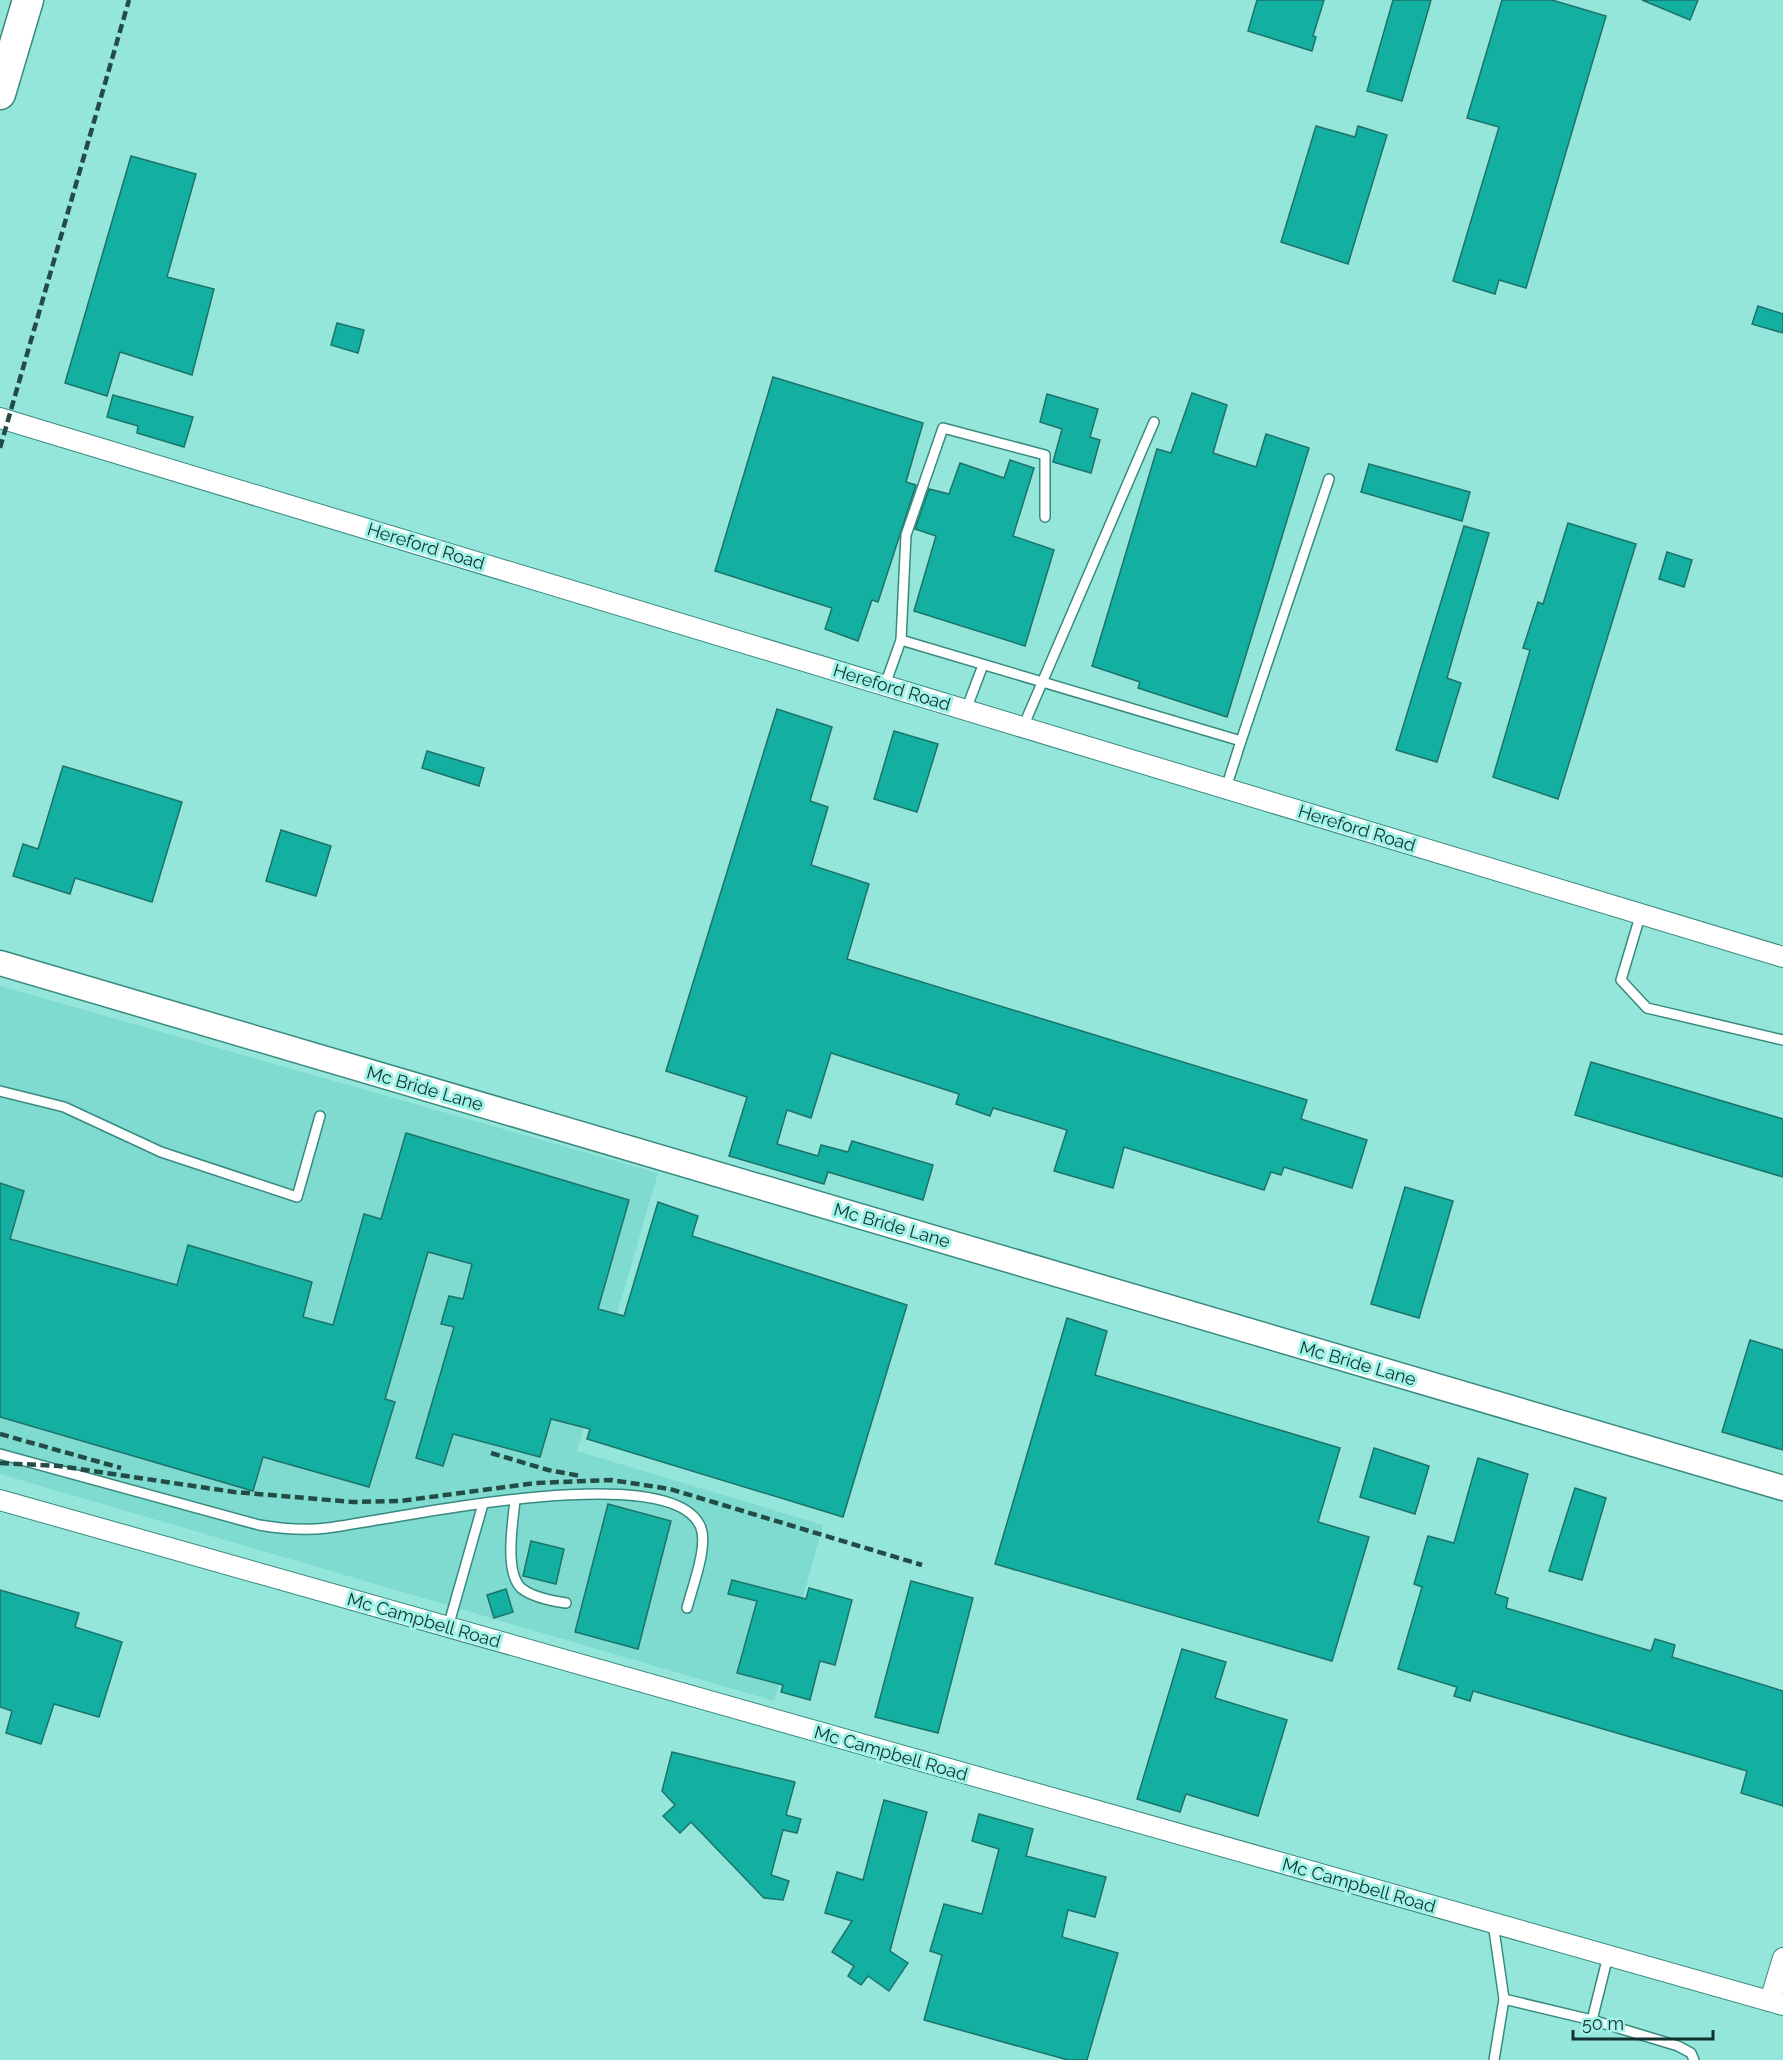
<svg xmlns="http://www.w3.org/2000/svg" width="1783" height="2060" viewBox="0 0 1783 2060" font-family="Raleway,sans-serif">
  <rect width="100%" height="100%" fill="#95e6da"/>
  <polygon fill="#7fdbcf" points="0,986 658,1173 577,1451 823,1525 774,1701 0,1474"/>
  <g fill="#13b0a2" stroke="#1c736a" stroke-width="1.5">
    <polygon points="1257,0 1324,0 1313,36 1316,37 1312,51 1248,31"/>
    <polygon points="1393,0 1431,0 1402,101 1367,91"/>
    <polygon points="1502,0 1552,0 1606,16 1526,288 1499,280 1495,294 1453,281 1499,127 1467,118"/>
    <polygon points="1642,0 1698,0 1690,20"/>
    <polygon points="1316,126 1355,137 1358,126 1387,135 1348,264 1281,242"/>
    <polygon points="131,156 196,174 167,277 214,289 192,375 120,352 107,396 65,383"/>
    <polygon points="1758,306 1783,314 1783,333 1752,324"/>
    <polygon points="337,323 364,330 358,353 331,345"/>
    <polygon points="773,377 923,423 906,482 916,485 878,602 872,600 858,641 825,629 832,608 715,571"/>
    <polygon points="1192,393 1227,405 1213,453 1256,467 1266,434 1309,448 1227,717 1138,688 1140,682 1092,666 1157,449 1171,453"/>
    <polygon points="1047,394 1098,409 1090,437 1100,440 1091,473 1053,462 1062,429 1040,422"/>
    <polygon points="113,395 193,417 184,447 137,433 138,426 107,417"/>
    <polygon points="1010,460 1034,468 1013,536 1054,550 1025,646 914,611 936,536 915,529 929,489 949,494 960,463 1004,478"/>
    <polygon points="1369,464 1470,492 1462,521 1361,492"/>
    <polygon points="1568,523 1636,544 1558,799 1493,777 1530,650 1523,648 1538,602 1543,604"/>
    <polygon points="1464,526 1489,533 1447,678 1461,683 1437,762 1396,750"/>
    <polygon points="1667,552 1692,560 1684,587 1659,579"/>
    <polygon points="777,709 832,727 810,801 828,807 811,865 869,884 847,959 1307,1100 1301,1119 1367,1140 1352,1188 1284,1167 1281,1175 1271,1172 1264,1190 1124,1147 1113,1188 1054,1171 1067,1130 993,1108 990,1116 956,1104 959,1094 831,1053 811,1118 787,1110 777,1144 818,1156 821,1145 848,1152 852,1141 933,1165 923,1200 828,1172 824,1184 729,1156 747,1097 666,1071"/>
    <polygon points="894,731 938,744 917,812 874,799"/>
    <polygon points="427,751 484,768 479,786 422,768"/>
    <polygon points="63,766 182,802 152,902 75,878 70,894 13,876 23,844 38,849"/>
    <polygon points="281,830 331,846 316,896 266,881"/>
    <polygon points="1591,1062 1783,1119 1783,1177 1575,1115"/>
    <polygon points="406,1133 629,1200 598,1309 624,1316 658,1202 698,1216 692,1236 907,1305 843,1517 587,1439 590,1429 551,1419 540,1457 453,1434 443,1466 416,1458 454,1327 441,1324 449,1296 463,1299 472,1264 428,1252 385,1399 395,1402 369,1487 263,1457 253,1491 0,1417 0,1183 24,1191 10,1239 177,1285 188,1245 312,1282 303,1317 333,1325 364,1214 381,1219"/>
    <polygon points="1405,1187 1453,1201 1419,1318 1371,1304"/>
    <polygon points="1067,1318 1107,1331 1095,1375 1340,1448 1318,1522 1369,1537 1332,1661 995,1564"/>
    <polygon points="1750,1340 1783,1350 1783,1450 1722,1432"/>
    <polygon points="1374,1448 1429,1466 1415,1514 1360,1497"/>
    <polygon points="1478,1458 1528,1474 1495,1594 1508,1598 1506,1608 1651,1651 1655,1639 1675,1645 1672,1657 1783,1691 1783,1806 1741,1793 1747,1771 1473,1691 1470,1701 1454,1696 1457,1687 1398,1669 1422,1587 1414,1584 1428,1536 1454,1543"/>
    <polygon points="1575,1488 1606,1498 1582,1580 1549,1571"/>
    <polygon points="608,1504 671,1521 638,1649 575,1632"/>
    <polygon points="531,1541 564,1549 556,1584 523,1576"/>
    <polygon points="732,1580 806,1599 809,1588 852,1600 835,1665 820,1661 810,1700 781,1692 783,1685 737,1673 757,1601 728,1594"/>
    <polygon points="911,1581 973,1598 938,1733 875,1717"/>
    <polygon points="506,1589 513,1612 494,1618 487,1595"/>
    <polygon points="0,1590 79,1613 75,1627 122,1642 99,1717 54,1704 41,1744 6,1733 12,1711 0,1707"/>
    <polygon points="1182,1649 1226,1662 1215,1698 1287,1720 1258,1816 1186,1794 1180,1812 1137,1799"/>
    <polygon points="672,1752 795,1782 786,1815 801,1819 797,1833 783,1830 771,1875 789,1881 783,1900 764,1898 691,1822 680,1833 663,1816 675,1805 662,1791"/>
    <polygon points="884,1800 927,1812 890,1951 908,1963 889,1991 868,1976 861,1985 848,1976 854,1966 832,1952 852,1921 825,1913 837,1872 863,1880"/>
    <polygon points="979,1814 1033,1829 1026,1856 1106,1877 1095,1917 1068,1910 1062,1937 1118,1953 1087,2060 1068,2060 924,2020 942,1955 930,1951 944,1904 982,1914 999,1849 972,1841"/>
  </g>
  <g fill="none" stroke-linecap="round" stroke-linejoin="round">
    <defs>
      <g id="service">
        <polyline points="901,640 906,535 943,428 1045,455 1045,517"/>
        <polyline points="885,685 901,640 1241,741 1226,788"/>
        <polyline points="966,710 983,665"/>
        <polyline points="1023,727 1154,422"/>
        <polyline points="1241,741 1329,479"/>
        <polyline points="1641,913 1621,980 1647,1008 1783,1040"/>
        <polyline points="0,1091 64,1107 161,1152 297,1197 320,1116"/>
        <path d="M 0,1454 L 259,1525 C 283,1529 303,1531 327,1528 C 388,1521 674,1455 701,1528 C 708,1547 692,1588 687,1608"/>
        <path d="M 515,1500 C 513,1522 504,1571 521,1588 C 532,1597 552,1601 566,1603"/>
        <polyline points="448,1627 483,1504"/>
        <polyline points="1493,1923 1504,1999 1592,2020 1608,1956"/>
        <polyline points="1592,2020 1678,2046 1691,2053 1694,2060"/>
        <polyline points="1494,2060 1504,1999"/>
      </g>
      <g id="minor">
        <polyline points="0,418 1783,957"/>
        <polyline points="0,1500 1783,2005"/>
        <polyline points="1770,2001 1783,1958"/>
      </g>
      <polyline id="tertiary" points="0,963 1783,1488"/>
      <polyline id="primary" points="0,94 28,0"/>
    </defs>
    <use href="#service" stroke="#388a80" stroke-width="12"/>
    <use href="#minor" stroke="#388a80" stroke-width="22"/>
    <use href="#tertiary" stroke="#388a80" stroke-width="27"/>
    <use href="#primary" stroke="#388a80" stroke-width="33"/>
    <use href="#service" stroke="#fff" stroke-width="9"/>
    <use href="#minor" stroke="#fff" stroke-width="20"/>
    <use href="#tertiary" stroke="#fff" stroke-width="24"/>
    <use href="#primary" stroke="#fff" stroke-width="30"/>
    <g stroke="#234c46" stroke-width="4.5" stroke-dasharray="9 4.5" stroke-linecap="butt">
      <polyline points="0,448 129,0"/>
      <polyline points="0,1434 121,1468"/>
      <polyline points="491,1453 548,1470 581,1476"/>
      <polyline points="0,1463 59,1466 234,1492 353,1502 400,1501 536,1483 611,1480 670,1489 922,1565"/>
    </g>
  </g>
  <g text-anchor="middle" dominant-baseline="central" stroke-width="6" stroke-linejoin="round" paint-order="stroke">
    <g font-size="18" fill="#11332f" stroke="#a2f3e7">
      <text transform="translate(426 546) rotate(17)">Hereford Road</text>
      <text transform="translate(892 687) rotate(17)">Hereford Road</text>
      <text transform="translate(1357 828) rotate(17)">Hereford Road</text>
      <text transform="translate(425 1088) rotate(16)">Mc Bride Lane</text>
      <text transform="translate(892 1225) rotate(16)">Mc Bride Lane</text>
      <text transform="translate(1358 1363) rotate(16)">Mc Bride Lane</text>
      <text transform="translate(424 1620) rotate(16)">Mc Campbell Road</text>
      <text transform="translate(891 1753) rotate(16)">Mc Campbell Road</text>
      <text transform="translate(1359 1885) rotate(16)">Mc Campbell Road</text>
    </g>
  </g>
  <path d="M1573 2030v9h140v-9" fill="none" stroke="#11332f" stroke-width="3"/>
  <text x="1582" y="2030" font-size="18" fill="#11332f" stroke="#a2f3e7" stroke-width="4.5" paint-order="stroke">50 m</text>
</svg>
